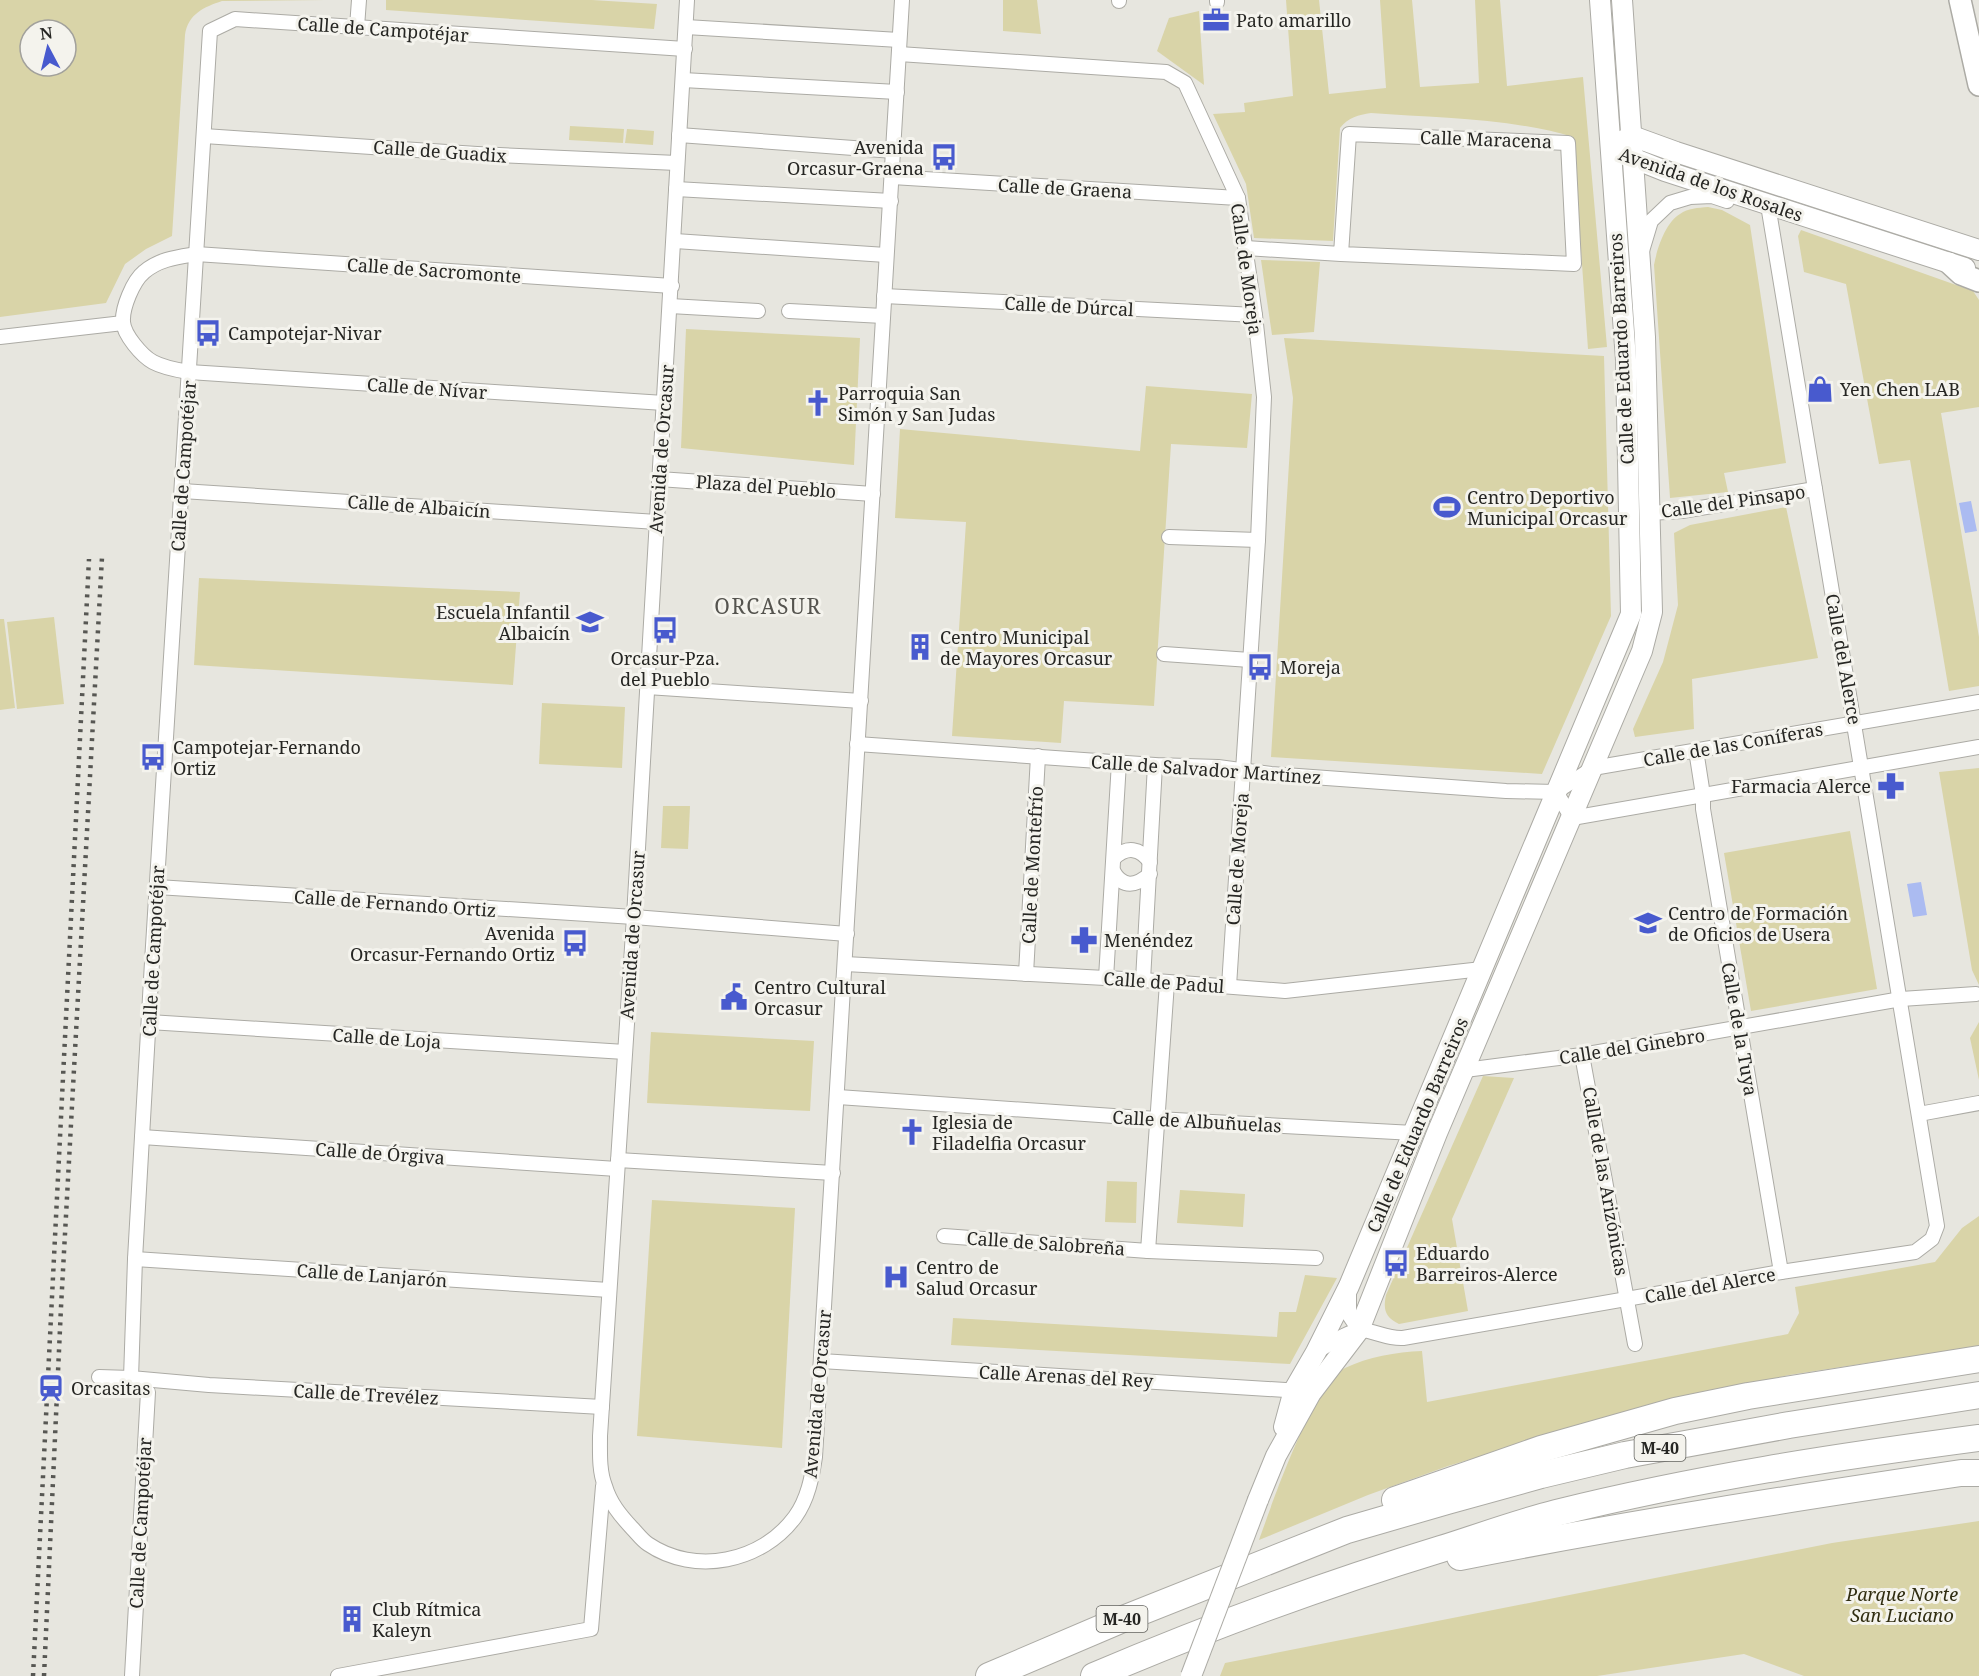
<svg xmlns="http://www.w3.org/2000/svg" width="1979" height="1676" viewBox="0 0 1979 1676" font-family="'Noto Serif',serif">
  <rect width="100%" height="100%" fill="#e7e6df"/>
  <g fill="#d9d4a8" fill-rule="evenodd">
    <path d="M 0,0 L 326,0 L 222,1 C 204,7 188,14 185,35 L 172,236 L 146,249 L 125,264 L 106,303 L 0,317 ZM 30,30 L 66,30 L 66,66 L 30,66 Z"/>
    <polygon points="386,0 592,0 657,4 654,29 386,10"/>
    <polygon points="1003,0 1037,0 1041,34 1003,31"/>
    <path d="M 1286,0 L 1319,0 L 1329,94 L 1386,88 L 1380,0 L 1412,0 L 1420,87 L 1479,83 L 1475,0 L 1500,0 L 1507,86 L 1583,77 L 1607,347 L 1588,349 L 1573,137 C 1512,118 1436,118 1371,113 C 1358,115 1349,117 1340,128 L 1333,241 L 1254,238 L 1246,184 L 1213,114 L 1245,112 L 1244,103 L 1293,96 Z"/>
    <polygon points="1199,11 1204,85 1157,51 1169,18"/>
    <polygon points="570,126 624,129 623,143 569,140"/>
    <polygon points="627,129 654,131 653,145 625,143"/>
    <path d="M 1708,207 L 1722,210 L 1750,225 L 1786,463 L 1724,473 L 1728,492 L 1670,498 L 1654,265 C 1657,249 1665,223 1680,214 C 1688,208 1698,208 1708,207 Z"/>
    <polygon points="1801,230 1973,291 1979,300 1979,407 1941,413 1979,637 1979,686 1949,691 1910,460 1879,464 1846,284 1804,272 1798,236"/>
    <polygon points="1261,260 1320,262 1314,332 1272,335"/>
    <polygon points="686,329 860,338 854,465 681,448"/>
    <polygon points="1284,338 1604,356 1611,616 1542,774 1271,757 1293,398"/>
    <polygon points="1146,386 1252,394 1247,448 1171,444 1154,706 1064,701 1061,743 952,736 966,522 895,518 900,429 1140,451"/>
    <polygon points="1786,507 1818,658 1692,679 1694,729 1635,737 1633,729 1663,662 1678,605 1674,533 1690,525"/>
    <polygon points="199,578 520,592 513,685 194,665"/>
    <polygon points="54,617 64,704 17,709 7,622"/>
    <polygon points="0,619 4,619 15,708 0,710"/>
    <polygon points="542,703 625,707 622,768 539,764"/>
    <polygon points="1979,768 1979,985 1972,970 1939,772"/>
    <polygon points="663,806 690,806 688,849 661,848"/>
    <polygon points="1850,831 1877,989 1751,1011 1724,853"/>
    <polygon points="1979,1022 1979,1080 1970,1038"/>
    <polygon points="651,1032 814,1041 810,1111 647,1103"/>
    <path d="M 1483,1076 L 1514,1078 L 1452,1219 L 1468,1311 L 1399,1324 C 1385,1317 1383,1310 1386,1295 Z"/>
    <polygon points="1107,1181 1137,1182 1136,1223 1105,1222"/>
    <polygon points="1180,1190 1245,1194 1243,1227 1177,1223"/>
    <polygon points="652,1200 795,1208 782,1448 637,1436"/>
    <path d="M 1979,1216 L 1979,1346 L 1789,1375 L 1648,1406 L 1448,1466 L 1368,1495 L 1259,1540 C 1272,1504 1313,1384 1345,1368 C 1368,1357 1396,1352 1422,1351 L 1427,1402 L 1788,1334 L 1799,1313 L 1795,1287 L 1935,1262 L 1962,1228 Z"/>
    <polygon points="1305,1275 1337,1278 1290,1364 951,1345 953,1318 1277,1337 1279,1312 1296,1312"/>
    <polygon points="1979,1521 1979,1676 1804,1676 1744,1654 1597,1676 1220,1676 1225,1663 1832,1543"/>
  </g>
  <g fill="#abbbf1">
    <polygon points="1971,501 1977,531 1965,533 1959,503"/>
    <polygon points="1921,882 1927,915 1913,917 1907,884"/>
  </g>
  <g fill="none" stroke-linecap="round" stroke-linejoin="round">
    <defs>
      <g id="street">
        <path d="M 687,0 L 634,917 L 600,1436 C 600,1453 599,1471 605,1486 C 610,1503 620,1515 632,1528 C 637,1533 642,1540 648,1544 C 695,1576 762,1562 795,1517 C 808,1499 812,1477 815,1457 L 902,0"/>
        <polyline points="1119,0 1119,1"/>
        <polyline points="1217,0 1217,2"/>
        <polyline points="357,27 359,0"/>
        <polyline points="686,27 899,40"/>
        <polyline points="899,54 1166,72 1185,83 1238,198 1255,315 1264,397 1258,540 1229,986"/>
        <polyline points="683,80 897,92"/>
        <polyline points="679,135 894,151"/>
        <polyline points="204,136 477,154 677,163"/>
        <polyline points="892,177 1238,198"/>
        <polyline points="676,189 891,201"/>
        <polyline points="675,241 886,255"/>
        <polyline points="1246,248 1341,254 1574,264 1568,143 1349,134 1341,254"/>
        <polyline points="1642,251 1651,221 1670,203 1690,197 1712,196 1727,201"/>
        <polyline points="884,296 1255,315"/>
        <polyline points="670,306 758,311"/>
        <polyline points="789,311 883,316"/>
        <polyline points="0,337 123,323"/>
        <path d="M 664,403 L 189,372 C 177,370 164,368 153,362 C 142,356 124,335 123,322 C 122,308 133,281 144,272 C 159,259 178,257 196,254 L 672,286"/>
        <polyline points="659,479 873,494"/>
        <polyline points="182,491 657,522"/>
        <polyline points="1650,513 1682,511 1815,489"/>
        <polyline points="1169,537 1258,540"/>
        <polyline points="1164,654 1250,660"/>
        <polyline points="647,687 861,701"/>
        <polyline points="857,744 1155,765 1218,767 1271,774 1506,791 1556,792"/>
        <polyline points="1696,750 1703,795 1703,809 1781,1272"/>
        <polyline points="1556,792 1572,818 1979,747"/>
        <polyline points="1556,792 1593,768 1979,702"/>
        <path d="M 1114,858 C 1127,846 1140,848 1150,862"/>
        <path d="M 1113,871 C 1123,889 1136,886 1150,874"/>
        <polyline points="157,887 634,917 847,934"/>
        <polyline points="845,964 1143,980 1285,991 1482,969"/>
        <polyline points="1026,974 1038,756"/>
        <polyline points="1106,978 1119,762"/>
        <polyline points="1143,980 1155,765"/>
        <polyline points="149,1022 625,1052"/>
        <polyline points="1582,1055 1635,1344"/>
        <polyline points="1465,1070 1582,1055 1901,999 1976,994"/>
        <polyline points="838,1097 1157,1119 1414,1133"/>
        <polyline points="1919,1114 1979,1103"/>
        <polyline points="142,1137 617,1169"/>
        <polyline points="618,1160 833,1173"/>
        <polyline points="944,1236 1148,1251 1316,1258"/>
        <polyline points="1148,1251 1167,983"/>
        <polyline points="135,1259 609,1290"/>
        <polyline points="1349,1290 1349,1315 1359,1330"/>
        <path d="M 1316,1352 C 1327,1346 1348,1331 1360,1330 C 1373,1330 1387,1339 1403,1338 L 1781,1272 L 1915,1252 L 1932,1239 L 1937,1226 L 1768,205"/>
        <polyline points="821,1361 1301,1391"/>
        <polyline points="99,1377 131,1378 148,1392 132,1676"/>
        <polyline points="602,1407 209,1385 131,1378 135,1259 152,962 210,31 235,19 685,49"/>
        <polyline points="338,1676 591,1629 603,1486"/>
      </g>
      <g id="secondary">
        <polyline points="1622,141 1632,136 1676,152 1979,250"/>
        <polyline points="1625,155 1665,171 1965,268"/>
        <polyline points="1284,1427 1294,1390 1316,1352 1349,1286 1631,614 1626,360 1600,0"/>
        <polyline points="1258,1500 1276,1456 1311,1393 1359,1330 1437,1133 1642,651 1652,612 1645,337 1622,0"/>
      </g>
      <g id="primary">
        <polyline points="1960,0 1979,85"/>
        <polyline points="1949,263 1961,274 1979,281"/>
      </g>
      <g id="highway">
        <polyline points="1395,1500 1541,1449 1675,1411 1748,1396 1979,1359"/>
        <path d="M 1460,1557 C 1626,1524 1794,1498 1961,1473 L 1979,1473"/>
        <polyline points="989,1676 1118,1621 1347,1530 1447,1501 1541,1475 1625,1455 1789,1425 1979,1395"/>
        <path d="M 1094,1676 C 1207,1628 1323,1585 1441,1549 C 1479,1537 1517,1523 1556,1513 C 1697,1478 1835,1457 1979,1438"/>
      </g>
    </defs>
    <use href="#street" stroke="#acaba5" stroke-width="16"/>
    <use href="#secondary" stroke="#acaba5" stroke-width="22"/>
    <use href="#primary" stroke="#acaba5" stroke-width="24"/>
    <use href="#highway" stroke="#acaba5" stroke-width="28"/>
    <use href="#street" stroke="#fff" stroke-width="14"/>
    <use href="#secondary" stroke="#fff" stroke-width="20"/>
    <use href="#primary" stroke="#fff" stroke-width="21"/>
    <use href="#highway" stroke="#fff" stroke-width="26"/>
    <g stroke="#575753" stroke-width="4.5" stroke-dasharray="3 6" stroke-linecap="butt">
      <polyline points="33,1676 89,559"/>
      <polyline points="44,1676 61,1307 102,557"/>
    </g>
    <defs>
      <polyline id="secondary-bridge" points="1191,1676 1258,1500"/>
    </defs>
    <use href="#secondary-bridge" stroke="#acaba5" stroke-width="22" stroke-linecap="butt"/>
    <use href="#secondary-bridge" stroke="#fff" stroke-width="20"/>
  </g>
  <defs>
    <symbol id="office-bare" viewBox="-9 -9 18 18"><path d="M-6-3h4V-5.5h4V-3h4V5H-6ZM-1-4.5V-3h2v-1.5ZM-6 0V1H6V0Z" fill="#485ace" stroke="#f4f3ed" stroke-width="2.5" paint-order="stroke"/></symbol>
    <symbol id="bus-bare" viewBox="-9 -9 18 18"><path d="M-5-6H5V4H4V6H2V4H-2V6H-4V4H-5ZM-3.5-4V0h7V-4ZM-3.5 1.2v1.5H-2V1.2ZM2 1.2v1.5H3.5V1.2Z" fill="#485ace" stroke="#f4f3ed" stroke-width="2.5" paint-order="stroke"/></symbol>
    <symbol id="shop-bare" viewBox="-9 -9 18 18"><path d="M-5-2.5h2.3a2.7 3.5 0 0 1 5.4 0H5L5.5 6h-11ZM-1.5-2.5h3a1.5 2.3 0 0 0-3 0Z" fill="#485ace" stroke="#f4f3ed" stroke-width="2.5" paint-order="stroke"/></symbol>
    <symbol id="church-bare" viewBox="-9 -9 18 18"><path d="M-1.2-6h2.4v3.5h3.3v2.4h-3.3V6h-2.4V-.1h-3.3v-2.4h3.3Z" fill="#485ace" stroke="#f4f3ed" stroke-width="2.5" paint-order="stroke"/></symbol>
    <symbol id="stadium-bare" viewBox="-9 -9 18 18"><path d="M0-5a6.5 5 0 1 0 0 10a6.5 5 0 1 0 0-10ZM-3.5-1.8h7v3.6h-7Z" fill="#485ace" stroke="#f4f3ed" stroke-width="2.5" paint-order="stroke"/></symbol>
    <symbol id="school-bare" viewBox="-9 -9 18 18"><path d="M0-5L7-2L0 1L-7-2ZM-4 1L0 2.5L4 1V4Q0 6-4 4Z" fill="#485ace" stroke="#f4f3ed" stroke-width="2.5" paint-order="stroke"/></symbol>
    <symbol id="building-bare" viewBox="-9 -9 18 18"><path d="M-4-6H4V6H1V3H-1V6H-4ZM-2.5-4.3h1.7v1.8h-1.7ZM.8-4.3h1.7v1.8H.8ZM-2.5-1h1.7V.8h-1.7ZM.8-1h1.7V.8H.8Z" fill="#485ace" stroke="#f4f3ed" stroke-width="2.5" paint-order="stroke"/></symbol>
    <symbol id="pharmacy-bare" viewBox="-9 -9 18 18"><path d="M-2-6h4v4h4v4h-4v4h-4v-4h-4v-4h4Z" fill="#485ace" stroke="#f4f3ed" stroke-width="2.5" paint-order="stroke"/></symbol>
    <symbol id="civic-bare" viewBox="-9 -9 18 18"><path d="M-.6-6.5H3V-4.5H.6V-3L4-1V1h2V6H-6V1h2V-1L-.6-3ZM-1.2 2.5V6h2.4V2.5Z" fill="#485ace" stroke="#f4f3ed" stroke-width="2.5" paint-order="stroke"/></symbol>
    <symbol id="hospital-bare" viewBox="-9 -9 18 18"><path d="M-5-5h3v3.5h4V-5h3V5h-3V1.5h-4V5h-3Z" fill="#485ace" stroke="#f4f3ed" stroke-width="2.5" paint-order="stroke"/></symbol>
    <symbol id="station-bare" viewBox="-9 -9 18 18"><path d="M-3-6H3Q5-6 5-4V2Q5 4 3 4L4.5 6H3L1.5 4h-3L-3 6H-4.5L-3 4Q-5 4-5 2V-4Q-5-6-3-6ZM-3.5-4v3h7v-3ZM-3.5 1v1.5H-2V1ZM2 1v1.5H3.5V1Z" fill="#485ace" stroke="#f4f3ed" stroke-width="2.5" paint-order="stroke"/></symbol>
  </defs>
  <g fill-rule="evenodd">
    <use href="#office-bare" x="1197" y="1" width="38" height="38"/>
    <use href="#bus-bare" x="925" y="138" width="38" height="38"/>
    <use href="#bus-bare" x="189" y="314" width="38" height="38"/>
    <use href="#shop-bare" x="1801" y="370" width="38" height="38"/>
    <use href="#church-bare" x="799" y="384" width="38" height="38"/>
    <use href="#stadium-bare" x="1428" y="488" width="38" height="38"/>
    <use href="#school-bare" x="571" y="603" width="38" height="38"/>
    <use href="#bus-bare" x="646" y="611" width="38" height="38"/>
    <use href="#building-bare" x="901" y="628" width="38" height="38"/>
    <use href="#bus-bare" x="1241" y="648" width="38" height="38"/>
    <use href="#bus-bare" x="134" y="738" width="38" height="38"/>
    <use href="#pharmacy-bare" x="1872" y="767" width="38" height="38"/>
    <use href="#school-bare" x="1629" y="904" width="38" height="38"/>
    <use href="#pharmacy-bare" x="1065" y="921" width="38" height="38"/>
    <use href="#bus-bare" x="556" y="924" width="38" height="38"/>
    <use href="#civic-bare" x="715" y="978" width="38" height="38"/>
    <use href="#church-bare" x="893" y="1113" width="38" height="38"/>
    <use href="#bus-bare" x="1377" y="1244" width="38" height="38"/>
    <use href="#hospital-bare" x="877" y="1258" width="38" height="38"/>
    <use href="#station-bare" x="32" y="1369" width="38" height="38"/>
    <use href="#building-bare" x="333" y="1600" width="38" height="38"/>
  </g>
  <g text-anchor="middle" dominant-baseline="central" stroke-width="6" stroke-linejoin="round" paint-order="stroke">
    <g fill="#f4f3ed" stroke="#646460" stroke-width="1.5">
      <rect x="1634.5" y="1435" width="51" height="26" rx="4.5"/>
      <rect x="1096.5" y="1606" width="51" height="26" rx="4.5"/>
    </g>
    <g font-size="16" font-weight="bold" fill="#262623">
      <text x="1660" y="1448">M-40</text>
      <text x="1122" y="1619">M-40</text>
    </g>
    <g font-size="18" fill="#262623" stroke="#f4f3ed" text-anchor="start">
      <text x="1236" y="20">Pato amarillo</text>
      <text x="924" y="147" text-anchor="end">Avenida<tspan x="924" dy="21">Orcasur-Graena</tspan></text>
      <text x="228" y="333">Campotejar-Nivar</text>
      <text x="1840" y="389">Yen Chen LAB</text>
      <text x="838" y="393">Parroquia San<tspan x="838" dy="21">Simón y San Judas</tspan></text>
      <text x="1467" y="497">Centro Deportivo<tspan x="1467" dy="21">Municipal Orcasur</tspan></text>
      <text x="570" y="612" text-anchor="end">Escuela Infantil<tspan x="570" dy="21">Albaicín</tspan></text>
      <text x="940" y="637">Centro Municipal<tspan x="940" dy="21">de Mayores Orcasur</tspan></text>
      <text x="665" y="658" text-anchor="middle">Orcasur-Pza.<tspan x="665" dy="21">del Pueblo</tspan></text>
      <text x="1280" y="667">Moreja</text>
      <text x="173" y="747">Campotejar-Fernando<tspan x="173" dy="21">Ortiz</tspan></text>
      <text x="1871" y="786" text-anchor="end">Farmacia Alerce</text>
      <text x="1668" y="913">Centro de Formación<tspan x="1668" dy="21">de Oficios de Usera</tspan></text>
      <text x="555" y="933" text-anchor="end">Avenida<tspan x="555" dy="21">Orcasur-Fernando Ortiz</tspan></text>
      <text x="1104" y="940">Menéndez</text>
      <text x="754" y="987">Centro Cultural<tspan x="754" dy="21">Orcasur</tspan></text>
      <text x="932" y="1122">Iglesia de<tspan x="932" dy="21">Filadelfia Orcasur</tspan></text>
      <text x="1416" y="1253">Eduardo<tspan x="1416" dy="21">Barreiros-Alerce</tspan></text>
      <text x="916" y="1267">Centro de<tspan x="916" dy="21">Salud Orcasur</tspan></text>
      <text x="71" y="1388">Orcasitas</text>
      <text x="372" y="1609">Club Rítmica<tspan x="372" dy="21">Kaleyn</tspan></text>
    </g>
    <g font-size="18" fill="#262623" stroke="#f4f3ed">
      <text transform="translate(383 29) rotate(4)">Calle de Campotéjar</text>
      <text transform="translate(1486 139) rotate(2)">Calle Maracena</text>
      <text transform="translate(440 151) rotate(4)">Calle de Guadix</text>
      <text transform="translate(1711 184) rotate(19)">Avenida de los Rosales</text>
      <text transform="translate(1065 188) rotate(3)">Calle de Graena</text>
      <text transform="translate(1247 269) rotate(82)">Calle de Moreja</text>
      <text transform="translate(434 270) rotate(4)">Calle de Sacromonte</text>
      <text transform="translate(1069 306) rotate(3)">Calle de Dúrcal</text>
      <text transform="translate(1621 349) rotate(-93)">Calle de Eduardo Barreiros</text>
      <text transform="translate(427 388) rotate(4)">Calle de Nívar</text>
      <text transform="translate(661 449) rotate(-86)">Avenida de Orcasur</text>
      <text transform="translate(183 466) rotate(-86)">Calle de Campotéjar</text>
      <text transform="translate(766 486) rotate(4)">Plaza del Pueblo</text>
      <text transform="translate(1733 501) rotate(-8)">Calle del Pinsapo</text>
      <text transform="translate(419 506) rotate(4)">Calle de Albaicín</text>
      <text transform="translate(1844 659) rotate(80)">Calle del Alerce</text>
      <text transform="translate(1733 744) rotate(-10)">Calle de las Coníferas</text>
      <text transform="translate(1206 769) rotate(4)">Calle de Salvador Martínez</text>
      <text transform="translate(1237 859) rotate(-86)">Calle de Moreja</text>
      <text transform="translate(1032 865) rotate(-87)">Calle de Montefrío</text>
      <text transform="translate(395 903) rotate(4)">Calle de Fernando Ortiz</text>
      <text transform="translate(632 935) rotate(-86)">Avenida de Orcasur</text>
      <text transform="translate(153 951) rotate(-87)">Calle de Campotéjar</text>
      <text transform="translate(1164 982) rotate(4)">Calle de Padul</text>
      <text transform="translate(1740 1029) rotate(80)">Calle de la Tuya</text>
      <text transform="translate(387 1038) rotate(4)">Calle de Loja</text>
      <text transform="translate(1632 1046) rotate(-9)">Calle del Ginebro</text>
      <text transform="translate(1197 1121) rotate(3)">Calle de Albuñuelas</text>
      <text transform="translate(1417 1125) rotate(-67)">Calle de Eduardo Barreiros</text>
      <text transform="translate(380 1153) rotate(4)">Calle de Órgiva</text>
      <text transform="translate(1606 1181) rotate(80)">Calle de las Arizónicas</text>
      <text transform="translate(1046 1243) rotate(4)">Calle de Salobreña</text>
      <text transform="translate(372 1275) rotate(4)">Calle de Lanjarón</text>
      <text transform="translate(1710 1285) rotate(-10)">Calle del Alerce</text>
      <text transform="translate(1066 1376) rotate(3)">Calle Arenas del Rey</text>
      <text transform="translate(366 1394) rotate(3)">Calle de Trevélez</text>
      <text transform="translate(817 1394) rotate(-85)">Avenida de Orcasur</text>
      <text transform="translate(140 1523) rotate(-87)">Calle de Campotéjar</text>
    </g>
    <g font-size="18" font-style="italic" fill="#302d11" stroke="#f4f3ed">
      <text x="1902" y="1594">Parque Norte<tspan x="1902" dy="21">San Luciano</tspan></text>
    </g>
    <g font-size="21" letter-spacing="1.5" fill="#55544f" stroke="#f4f3ed">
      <text x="768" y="606">ORCASUR</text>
    </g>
  </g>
  <g transform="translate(48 48) rotate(353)"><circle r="28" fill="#f4f3ed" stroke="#a2a19c" stroke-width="1.5"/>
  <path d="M0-4.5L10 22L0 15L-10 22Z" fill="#485ace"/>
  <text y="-9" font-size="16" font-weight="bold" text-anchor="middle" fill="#262623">N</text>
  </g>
</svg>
